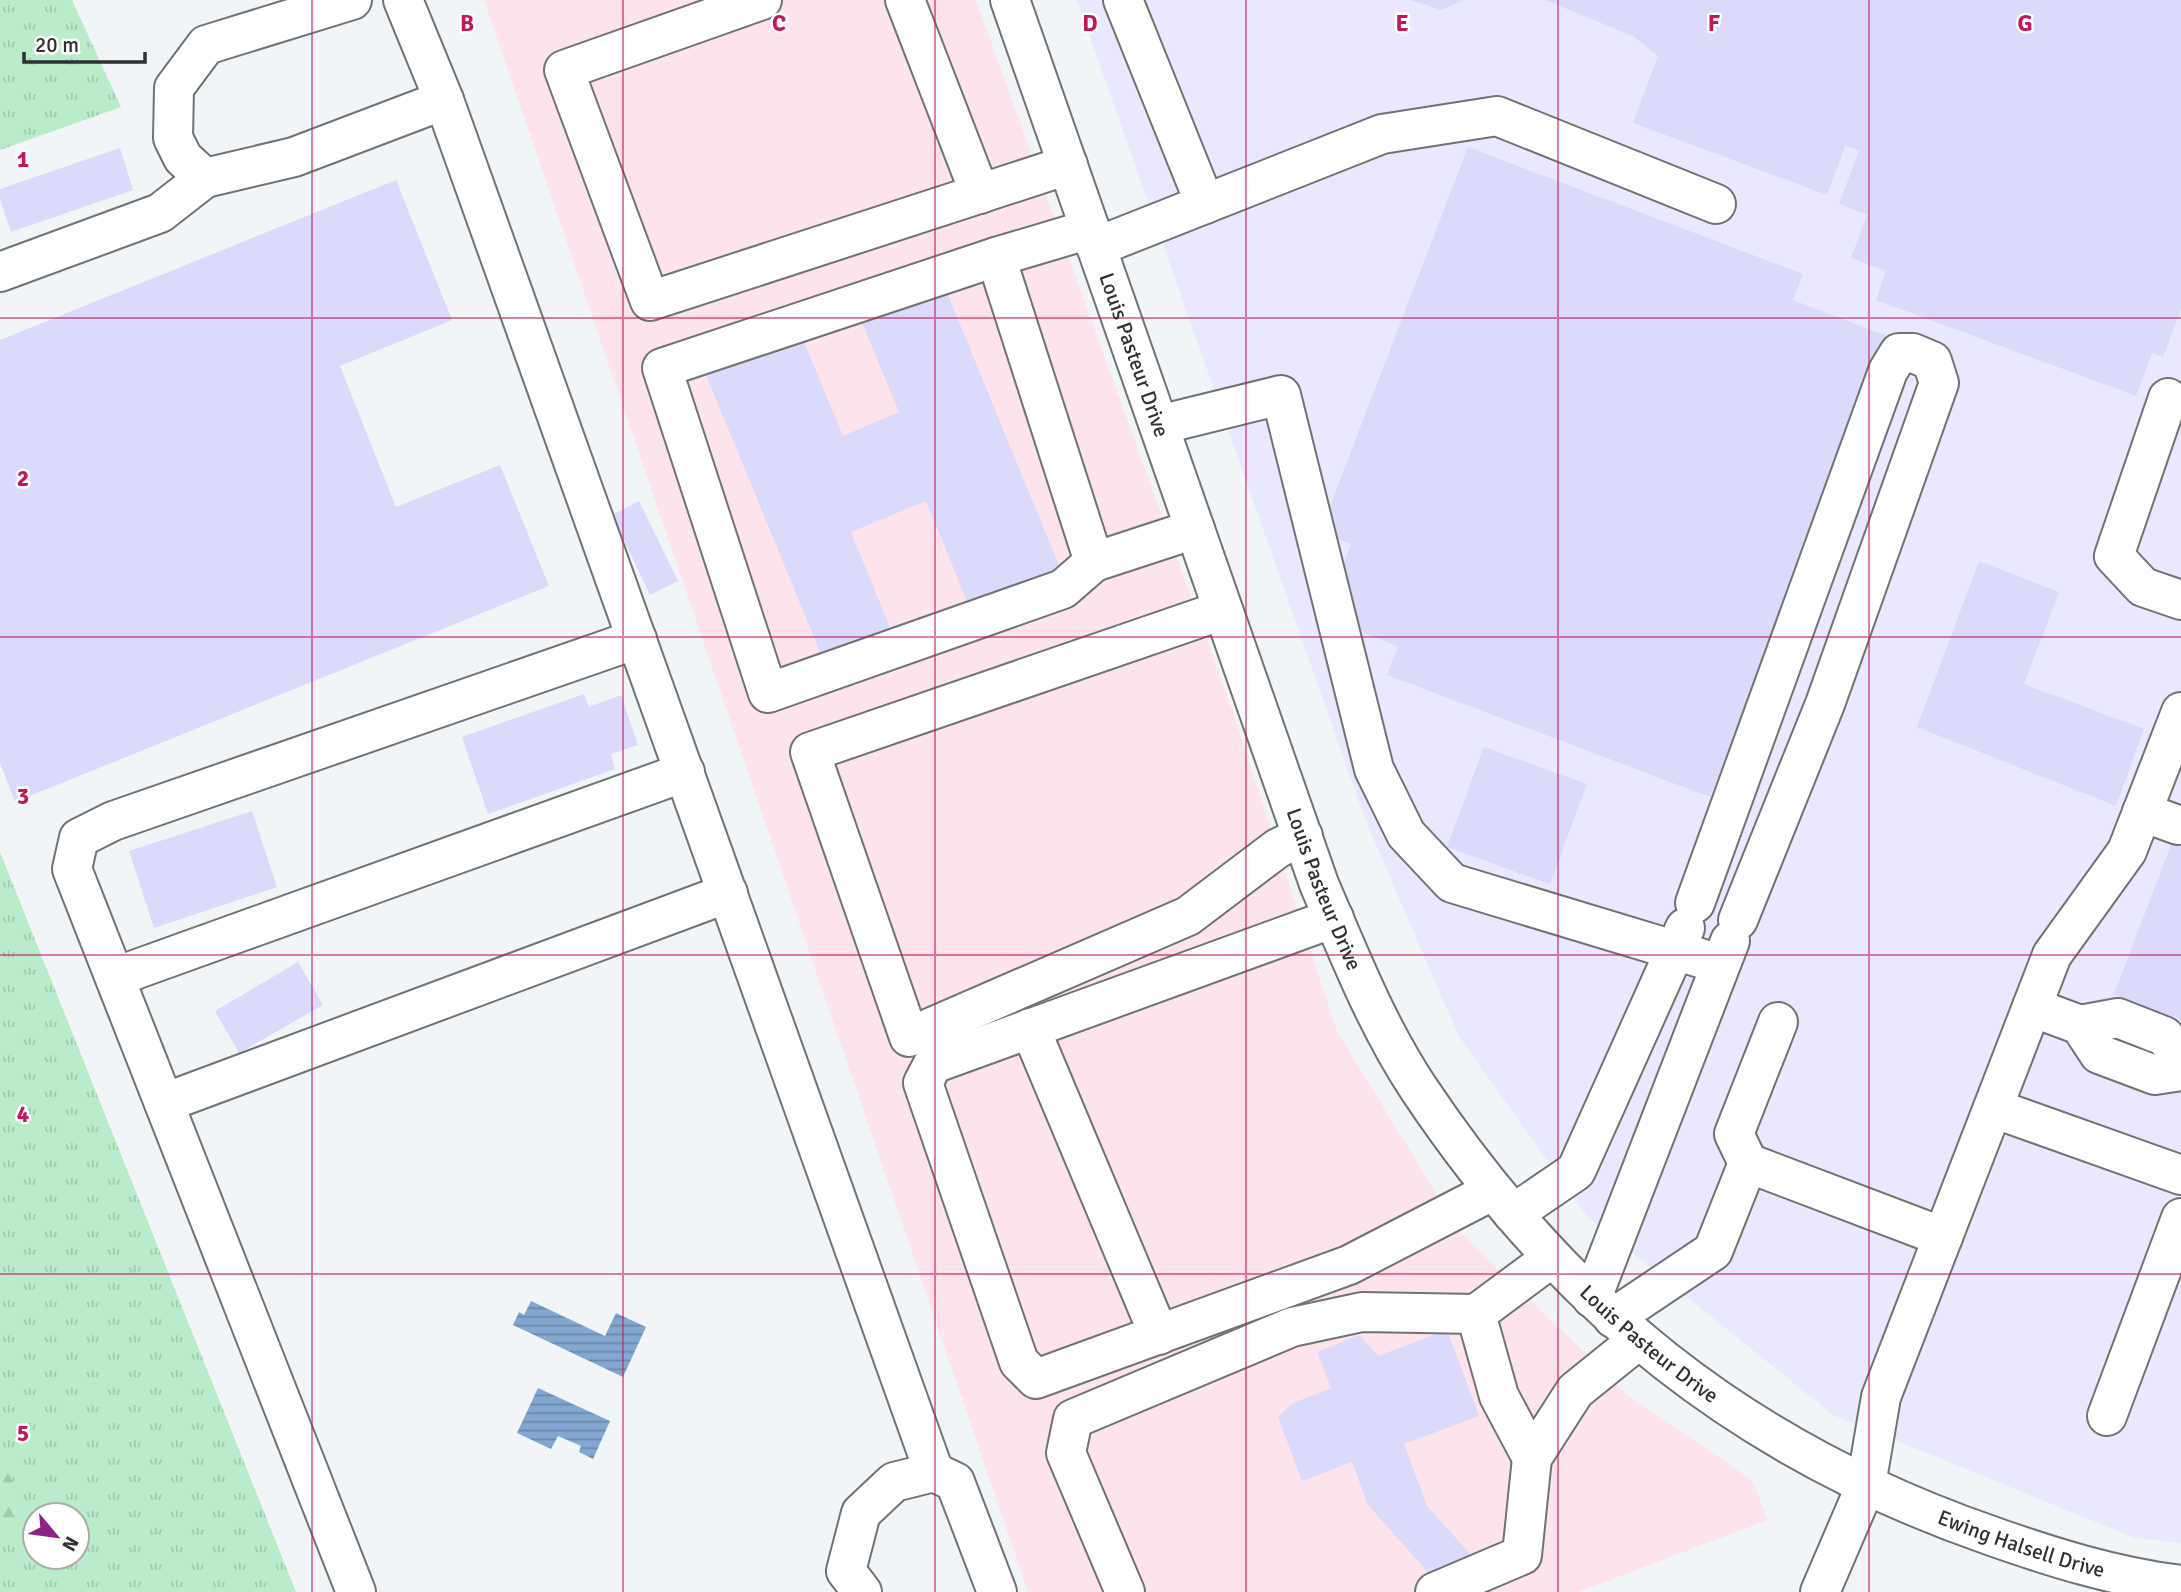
<svg xmlns="http://www.w3.org/2000/svg" width="2181" height="1592" viewBox="0 0 2181 1592" font-family="Signika,sans-serif">
  <defs>
    <pattern id="grass-tufts" width="24" height="20" patternUnits="userSpaceOnUse" patternTransform="scale(1.75)"><rect width="24" height="20" fill="#baebca"/><path d="M3 7l-1-3M5 7V3M7 7l1-3M15 17l-1-3M17 17v-4M19 17l1-3" fill="none" stroke="#a0caae"/></pattern>
    <pattern id="forest-firs" width="22" height="20" patternUnits="userSpaceOnUse" patternTransform="scale(1.75)"><rect width="22" height="20" fill="#baebca"/><path d="M5 1l3.5 6h-7zM16 11l3.5 6h-7z" fill="#a0caae"/></pattern>
    <pattern id="water-rules" width="6" height="5" patternUnits="userSpaceOnUse" patternTransform="scale(1.75)"><rect width="6" height="5" fill="#83a7d1"/><path d="M0 2.5h6" fill="none" stroke="#6c88aa"/></pattern>
  </defs>
  <rect width="100%" height="100%" fill="#f2f5f7"/>
  <polygon fill="#fde3eb" points="484,0 976,0 1233,713 1337,1031 1459,1231 1630,1397 1752,1480 1768,1520 1578,1592 1028,1592"/>
  <polygon fill="#eae8fe" points="1077,0 2181,0 2181,1543 2135,1538 1833,1415 1587,1216 1458,1035 1365,819"/>
  <g fill="url(#grass-tufts)" fill-rule="evenodd">
    <polygon points="0,0 72,0 121,107 0,150"/>
    <path d="M 0,852 L 296,1592 L 0,1592 ZM 35,1515 L 77,1515 L 77,1557 L 35,1557 Z"/>
  </g>
  <polygon fill="url(#forest-firs)" points="0,1459 35,1522 35,1527 0,1529"/>
  <g fill="url(#water-rules)">
    <polygon points="531,1301 605,1336 616,1313 646,1327 623,1377 513,1325 519,1312 524,1315"/>
    <polygon points="538,1388 610,1421 593,1459 579,1452 581,1446 558,1436 551,1449 517,1433"/>
  </g>
  <g fill="#dbdafa">
    <polygon points="1410,0 1463,0 1441,10"/>
    <polygon points="1545,0 2181,0 2181,309 2163,357 2152,353 2136,396 1876,300 1886,271 1851,258 1867,215 1839,204 1859,151 1845,146 1827,195 1633,123 1658,56 1633,36"/>
    <polygon points="1468,147 1803,274 1793,300 1886,336 1710,797 1387,675 1398,646 1363,633 1337,580 1351,544 1320,532"/>
    <polygon points="120,148 133,190 11,232 0,199 0,189"/>
    <polygon points="396,180 452,320 340,366 396,507 500,465 549,586 15,802 0,763 0,340"/>
    <polygon points="941,278 1062,573 971,611 926,501 851,532 893,635 825,664 704,370 799,330 843,436 899,412 858,313"/>
    <polygon points="639,501 678,581 650,595 612,515"/>
    <polygon points="1979,561 2059,592 2024,684 2144,729 2116,806 1917,727"/>
    <polygon points="584,694 589,707 621,695 638,745 611,754 615,769 488,814 462,737"/>
    <polygon points="1484,747 1587,784 1550,884 1447,847"/>
    <polygon points="252,811 277,887 154,928 129,851"/>
    <polygon points="2181,819 2181,1020 2114,994"/>
    <polygon points="298,962 323,1005 239,1053 215,1011"/>
    <polygon points="1447,1330 1479,1416 1404,1444 1427,1506 1480,1565 1446,1592 1368,1505 1352,1462 1302,1481 1278,1417 1293,1403 1331,1388 1317,1352 1359,1335 1378,1356"/>
  </g>
  <g fill="none" stroke-linecap="round" stroke-linejoin="round">
    <defs>
      <g id="minor">
        <polyline points="352,0 206,45 174,88 173,138 183,158 205,178 294,157 444,100"/>
        <polyline points="403,0 444,100 934,1472"/>
        <polyline points="762,0 564,70 650,301 1068,165"/>
        <polyline points="905,0 980,194"/>
        <path id="s1" d="M 1010,0 L 1319,884 C 1349,954 1377,1026 1419,1089 C 1564,1306 1742,1449 1989,1535 C 2051,1557 2115,1577 2181,1585"/>
        <polyline points="1123,0 1205,204"/>
        <polyline points="1090,229 996,257 1094,562 1195,529"/>
        <polyline points="1096,247 1382,134 1497,116 1716,204"/>
        <polyline points="996,257 662,368 768,693 1063,589 1094,562"/>
        <polyline points="0,272 160,213 205,178"/>
        <polyline points="2168,398 2114,556 2143,587 2181,600"/>
        <polyline points="1159,425 1281,395 1374,769 1406,834 1452,883 1720,964"/>
        <polyline points="1223,610 810,752 909,1037 1188,916 1278,848 1303,836"/>
        <polyline points="2142,812 2178,825"/>
        <polyline points="1695,903 1888,371 1899,353 1913,353 1932,361 1939,383 1825,704 1738,920"/>
        <polyline points="1334,918 933,1064 923,1083 1019,1362 1036,1379 1349,1265 1492,1191"/>
        <polyline points="115,977 685,772"/>
        <polyline points="2032,1007 2080,1025 2099,1054 2155,1075 2181,1071"/>
        <polyline points="2080,1025 2118,1018 2164,1036 2181,1055"/>
        <polyline points="1030,1028 1159,1335"/>
        <polyline points="164,1103 728,893"/>
        <polyline points="1993,1108 2181,1175"/>
        <polyline points="1748,1163 1734,1134 1778,1022"/>
        <polyline points="1513,1214 1576,1171 1685,928"/>
        <polyline points="1592,1298 1730,941"/>
        <polyline points="1476,1314 1499,1396 1532,1458"/>
        <polyline points="1613,1318 1713,1251 1748,1163 1943,1237"/>
        <polyline points="2107,1416 2181,1218"/>
        <polyline points="356,1592 72,869 79,838 113,821 637,639"/>
        <polyline points="862,1592 846,1571 861,1513 894,1482 934,1472 955,1482 997,1592"/>
        <polyline points="1125,1592 1066,1453 1073,1419 1292,1327 1362,1312 1476,1314 1550,1259"/>
        <polyline points="1435,1592 1522,1555 1532,1458 1575,1391 1637,1341"/>
        <polyline points="1820,1592 1866,1485 1881,1397 2052,955 2127,851 2181,712"/>
      </g>
    </defs>
    <use href="#minor" stroke="#707274" stroke-width="42"/>
    <use href="#minor" stroke="#fff" stroke-width="38"/>
  </g>
  <path fill="none" stroke="#c2185b" stroke-width="2" stroke-opacity="0.55" d="M 312,0 L 312,1592M 623,0 L 623,1592M 935,0 L 935,1592M 1246,0 L 1246,1592M 1558,0 L 1558,1592M 1869,0 L 1869,1592M 0,318 L 2181,318M 0,637 L 2181,637M 0,955 L 2181,955M 0,1274 L 2181,1274"/>
  <g text-anchor="middle" dominant-baseline="central" stroke-width="5" stroke-linejoin="round" paint-order="stroke">
    <g font-size="21" fill="#2f3031" stroke="#fff">
      <text stroke="none"><textPath href="#s1" startOffset="376">Louis Pasteur Drive</textPath></text>
      <text stroke="none"><textPath href="#s1" startOffset="943">Louis Pasteur Drive</textPath></text>
      <text stroke="none"><textPath href="#s1" startOffset="1510">Louis Pasteur Drive</textPath></text>
      <text stroke="none"><textPath href="#s1" startOffset="1936">Ewing Halsell Drive</textPath></text>
    </g>
  </g>
  <g font-size="23" text-anchor="middle" font-weight="bold" fill="#c2185b" stroke="#fff" stroke-width="5" stroke-linejoin="round" paint-order="stroke">
    <text x="467" y="31">B</text>
    <text x="779" y="31">C</text>
    <text x="1090" y="31">D</text>
    <text x="1402" y="31">E</text>
    <text x="1714" y="31">F</text>
    <text x="2025" y="31">G</text>
    <text x="23" y="167">1</text>
    <text x="23" y="486">2</text>
    <text x="23" y="804">3</text>
    <text x="23" y="1122">4</text>
    <text x="23" y="1441">5</text>
  </g>
  <g transform="translate(56 1536) rotate(119)"><circle r="33" fill="#ffffff" stroke="#acacad" stroke-width="2"/>
  <path d="M0-5L12 26L0 18L-12 26Z" fill="#8d2387"/>
  <text y="-10" font-size="19" font-weight="bold" text-anchor="middle" fill="#2f3031">N</text>
  </g>
  <path d="M24 52v10h121v-10" fill="none" stroke="#2f3031" stroke-width="3.5"/>
  <text x="35" y="52" font-size="21" fill="#2f3031" stroke="#ffffff" stroke-width="5" paint-order="stroke">20 m</text>
</svg>
